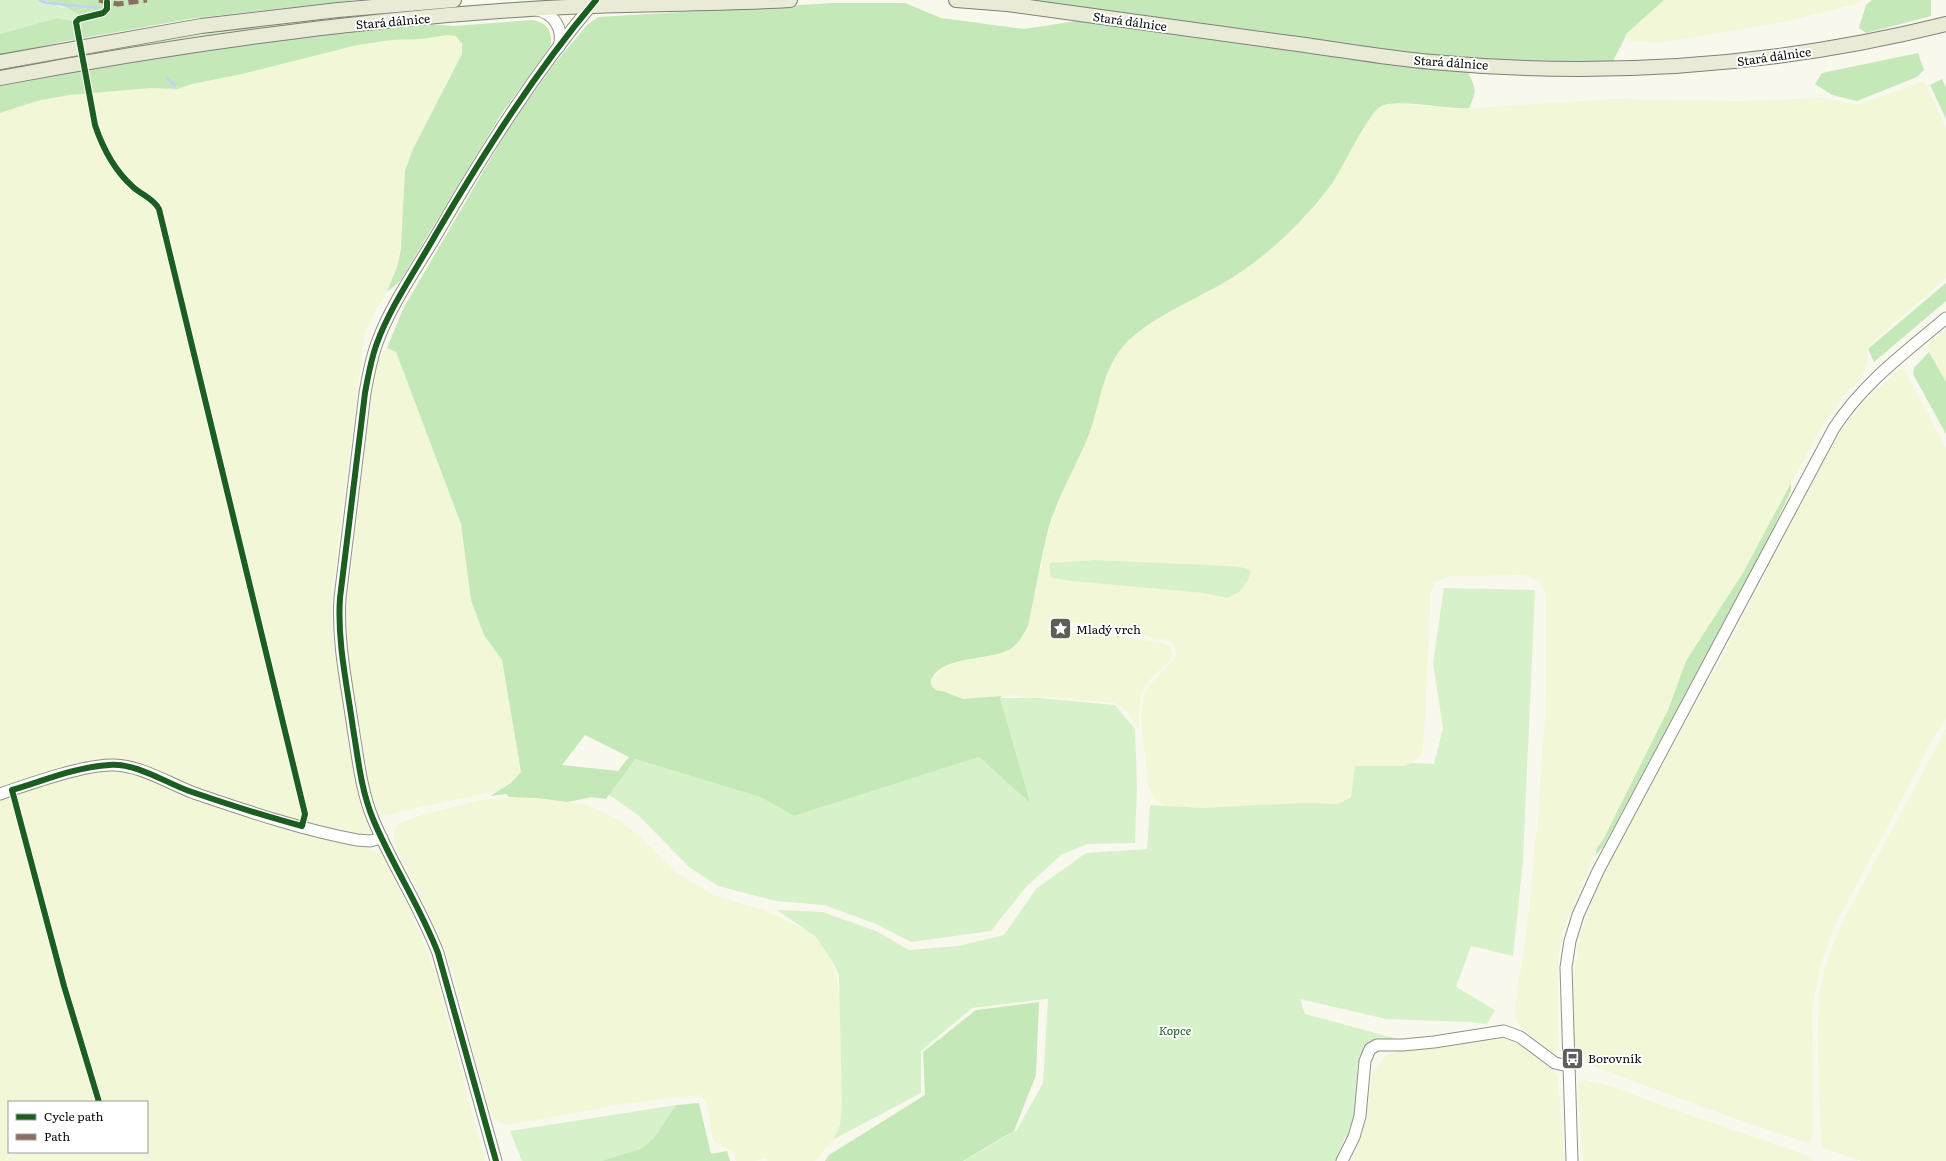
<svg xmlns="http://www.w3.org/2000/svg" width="1946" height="1161" viewBox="0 0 1946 1161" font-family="Literata,serif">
  <rect width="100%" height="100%" fill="#f8f9ec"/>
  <g fill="#f1f7d7" fill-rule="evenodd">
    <polygon points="1664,0 1862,0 1856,4 1784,22 1659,43 1629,41 1626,34"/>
    <polygon points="448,35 456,36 461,41 462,54 413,149 405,171 402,236 397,267 387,292 379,304 365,332 340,530 332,603 332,627 335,653 361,805 372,836 370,839 285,819 218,798 132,762 121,760 99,760 0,792 0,113 37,101 69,95 151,88 177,89 192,84 242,74 357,45 391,40 422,39"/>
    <path d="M 1924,81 L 1946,128 L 1946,278 L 1869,345 L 1867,350 L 1868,360 L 1861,379 L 1847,392 L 1819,431 L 1743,573 L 1684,667 L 1663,721 L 1603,840 L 1597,848 L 1562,933 L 1558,963 L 1559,1046 L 1557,1051 L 1553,1052 L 1519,1025 L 1514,1014 L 1527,928 L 1538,817 L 1545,717 L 1546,603 L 1544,591 L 1540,581 L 1524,575 L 1450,576 L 1435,582 L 1431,591 L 1423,751 L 1417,759 L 1404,766 L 1354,767 L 1352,792 L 1348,798 L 1338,804 L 1202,808 L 1168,806 L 1157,801 L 1148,786 L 1141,715 L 1146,691 L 1151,684 L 1175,658 L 1176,654 L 1175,646 L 1167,640 L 1050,617 L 1048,631 L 1056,635 L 1084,631 L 1165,644 L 1170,646 L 1172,656 L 1170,660 L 1151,678 L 1141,694 L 1139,707 L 1139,730 L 1126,710 L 1115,703 L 1046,697 L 1025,698 L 1017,695 L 963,699 L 945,692 L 936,690 L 932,687 L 932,678 L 943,669 L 963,659 L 998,654 L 1023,635 L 1028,626 L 1049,529 L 1067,481 L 1088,436 L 1098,397 L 1112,364 L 1119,351 L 1136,334 L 1169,313 L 1239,273 L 1280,241 L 1332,184 L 1368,121 L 1379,107 L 1394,103 L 1461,109 L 1612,99 L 1740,101 L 1825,98 L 1857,105 ZM 1096,560 L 1229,566 L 1250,570 L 1227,598 L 1204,593 L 1072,581 L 1052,578 L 1051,576 L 1051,563 Z"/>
    <polygon points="1946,329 1946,382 1927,346"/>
    <polygon points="387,348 396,352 461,524 471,600 484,635 502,660 521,772 511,783 496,791 401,811 389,815 382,815 378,811 370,790 348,656 346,613 373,378 378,358"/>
    <polygon points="1900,369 1904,370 1946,448 1946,717 1921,760 1919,767 1834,927 1820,967 1812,1012 1814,1132 1810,1142 1808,1143 1736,1119 1590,1065 1579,1054 1574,1040 1573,980 1580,936 1593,898 1610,860 1727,648 1832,445 1861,404"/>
    <polygon points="1946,729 1946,1161 1862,1161 1823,1148 1821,1141 1817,1034 1819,996 1825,968 1839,929"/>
    <path d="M 116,767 L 358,844 L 381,853 L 413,917 L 435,972 L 485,1161 L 0,1161 L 0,797 L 91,770 ZM 9,1102 L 147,1102 L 147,1152 L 9,1152 Z"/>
    <polygon points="526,797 583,804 599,810 620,821 636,833 677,873 692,882 713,895 763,910 782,918 806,931 817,940 833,963 840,997 842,1105 840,1125 834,1139 815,1161 768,1161 765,1158 756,1161 736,1161 735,1153 716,1142 713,1139 706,1102 702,1096 697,1095 622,1104 506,1125 499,1122 494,1117 489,1109 455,980 439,935 394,842 393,837 394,830 398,824 422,815 481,800"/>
    <polygon points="1504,1036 1513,1037 1549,1064 1558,1077 1564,1161 1351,1161 1360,1142 1364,1127 1372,1077 1376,1068 1385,1056 1402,1050"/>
    <polygon points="1580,1079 1614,1087 1658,1104 1809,1156 1814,1161 1583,1161 1578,1091"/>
  </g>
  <g fill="#d7f1cb">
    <polygon points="0,0 43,0 61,7 70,9 80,13 82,18 78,22 57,18 0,34"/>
    <path d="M 542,0 L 576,0 L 25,66 L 25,64 C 76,55 127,43 179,36 C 299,18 421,7 542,0 Z"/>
    <polygon points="1096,560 1229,566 1245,568 1251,571 1248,580 1239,592 1227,598 1204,593 1072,581 1052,578 1050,573 1050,563"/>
    <polygon points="1444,588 1535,590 1523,861 1513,956 1471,946 1456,987 1495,1010 1487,1024 1469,1022 1386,1019 1300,999 1305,1014 1398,1039 1369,1045 1357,1067 1360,1088 1349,1138 1345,1137 1336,1161 964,1161 1017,1130 1043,1083 1048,999 972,1008 921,1051 921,1093 834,1139 840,1125 842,1105 839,975 833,963 816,937 777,910 823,912 876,931 909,950 958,946 1004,935 1036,889 1086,853 1147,849 1150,805 1202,808 1305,803 1338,804 1351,797 1355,766 1404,766 1411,763 1434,764 1443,728 1433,663"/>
    <polygon points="1000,698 1038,698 1115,705 1135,729 1137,786 1135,843 1087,844 1061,855 1026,887 991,931 911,942 876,924 824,905 776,901 718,886 689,867 639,816 608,794 635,759 760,797 794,816 979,757 1029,802"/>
    <polygon points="676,1105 654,1138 640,1149 601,1161 522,1161 510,1131"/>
  </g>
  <g fill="#c4e8b8" fill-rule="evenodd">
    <path d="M 43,0 L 357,0 L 195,18 L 61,42 L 0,55 L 0,34 L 57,18 L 78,22 L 82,18 C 78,10 53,3 43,0 Z"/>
    <path d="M 1018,0 L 1664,0 L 1626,34 C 1626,38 1615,56 1612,63 L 1551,63 L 1431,56 Z"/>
    <polygon points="1872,0 1931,0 1931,16 1866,33 1859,28 1866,5"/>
    <path d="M 833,3 L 905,3 L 941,18 L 1024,29 L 1083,20 L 1467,70 C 1475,87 1478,90 1469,108 C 1449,110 1394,97 1380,107 C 1367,116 1344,165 1333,182 C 1318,203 1299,223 1280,241 C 1268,252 1253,264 1239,273 C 1205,297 1141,319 1118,353 C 1100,380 1099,409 1088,437 C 1075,468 1057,498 1048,530 C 1040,562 1035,594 1028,626 C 1023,635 1017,647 1006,651 C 988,660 937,656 931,682 L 932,687 L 936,690 L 945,692 L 963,699 L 1002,696 L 1000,698 L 1030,803 L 979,757 L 794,816 L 760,797 L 635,759 L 606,799 L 591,797 L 568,802 L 537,798 L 509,797 L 506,794 L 490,796 L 511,783 L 521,772 L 502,660 L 484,635 L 471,600 L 461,524 L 396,352 L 387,348 L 403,309 L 511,124 L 556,62 L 587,25 L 598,17 ZM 585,735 L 629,757 L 618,771 L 562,765 Z"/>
    <path d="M 532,20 C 547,22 552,31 551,45 L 500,116 L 400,281 L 387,292 L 397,267 L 401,249 L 405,171 L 413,149 L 462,54 L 462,44 L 456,36 L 448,35 L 422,39 L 391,40 L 357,45 L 242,74 L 192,84 L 177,89 L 151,88 L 69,95 L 37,101 L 0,113 L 0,84 L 202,49 L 337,32 L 429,24 L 453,26 Z"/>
    <polygon points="1918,53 1924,70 1917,77 1857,101 1832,95 1815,84 1822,73"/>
    <polygon points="1942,79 1946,88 1946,119 1930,85"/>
    <polygon points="1946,283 1946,301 1874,362 1868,349"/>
    <polygon points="1929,352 1946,382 1946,434 1913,374 1914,368"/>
    <polygon points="1791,483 1791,491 1764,547 1603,847 1595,856 1597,848 1603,840 1668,710 1686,661 1743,573"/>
    <polygon points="1039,1002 1036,1075 1014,1131 963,1161 825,1161 829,1155 925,1095 923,1052 976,1010"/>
    <polygon points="699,1103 711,1154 727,1151 730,1161 601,1161 640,1149 654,1138 676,1105"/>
  </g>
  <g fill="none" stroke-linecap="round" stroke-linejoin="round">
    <g stroke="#c1d2f4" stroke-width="2.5">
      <polyline points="40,0 47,3 99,8"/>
      <polyline points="167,78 175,86"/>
    </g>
    <defs>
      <g id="minor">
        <path d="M 534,9 C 554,13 564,28 559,47"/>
        <path d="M 0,794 C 29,784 85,764 114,765 C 142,766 168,783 194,793 C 247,811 302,830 357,840 L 370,841 L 382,838"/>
        <path d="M 496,1161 L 438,953 C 420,906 392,865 373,819 C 361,790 358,758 353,728 C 347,685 337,641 340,598 L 365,393 C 368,376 371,359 377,343 C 390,306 417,268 437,234 C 484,153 534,73 595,1"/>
        <polyline points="1342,1161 1354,1137 1360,1116 1365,1061 1370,1049 1377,1045 1403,1045 1434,1042 1504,1031 1520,1037 1555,1063 1568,1066"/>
        <path d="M 1572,1161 L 1566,967 L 1570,941 L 1578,915 L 1598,871 L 1834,428 C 1863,383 1906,352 1946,318"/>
      </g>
      <g id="major">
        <path d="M 956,0 L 1007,4 C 1102,17 1196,30 1290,43 C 1337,49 1384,58 1432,62 C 1604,78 1778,66 1946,24"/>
        <polyline points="0,62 201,26 338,10 454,0"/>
        <path d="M 0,78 C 175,45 352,20 530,9 C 617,3 703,5 790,0"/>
      </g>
    </defs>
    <use href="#minor" stroke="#91928c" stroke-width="13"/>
    <use href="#major" stroke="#7e7f79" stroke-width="16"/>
    <use href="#minor" stroke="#fefefc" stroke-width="11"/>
    <use href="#major" stroke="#eaebd6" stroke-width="14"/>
    <polyline stroke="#8d6e63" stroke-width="5" stroke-dasharray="10 5" stroke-linecap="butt" points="99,0 118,4 147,0"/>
    <defs>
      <g id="cycleway">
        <path d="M 99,1102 L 64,986 L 12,790 C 43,781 76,767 109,765 C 137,763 164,782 189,791 C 227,804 264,816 302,826 L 305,814 L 159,209 C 154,199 142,195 133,187 C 114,170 103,149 95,125 L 76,22 L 79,19 L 103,13 L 107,9 L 107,2"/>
        <path d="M 496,1161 L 438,953 C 420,906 392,865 373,819 C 361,790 358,758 353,728 C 347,685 337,641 340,598 L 365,393 C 368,376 371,359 377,343 C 390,307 417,268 436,234 C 484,153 535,72 596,0"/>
      </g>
    </defs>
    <use href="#cycleway" stroke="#fff" stroke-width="8"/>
    <use href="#cycleway" stroke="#1b5e20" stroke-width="6"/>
  </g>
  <defs>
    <symbol id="sight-square" viewBox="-11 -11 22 22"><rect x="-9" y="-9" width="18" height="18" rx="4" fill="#5d5e59" stroke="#fff"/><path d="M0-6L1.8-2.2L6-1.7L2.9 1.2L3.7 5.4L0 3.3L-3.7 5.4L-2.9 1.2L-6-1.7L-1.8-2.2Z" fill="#fff"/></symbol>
    <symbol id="bus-square" viewBox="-11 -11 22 22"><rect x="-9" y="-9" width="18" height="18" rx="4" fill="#5d5e59" stroke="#fff"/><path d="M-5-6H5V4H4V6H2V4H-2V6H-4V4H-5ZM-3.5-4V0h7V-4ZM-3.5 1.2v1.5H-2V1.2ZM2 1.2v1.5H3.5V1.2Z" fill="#fff"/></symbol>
  </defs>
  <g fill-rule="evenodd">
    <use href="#sight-square" x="1048" y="616" width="25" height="25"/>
    <use href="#bus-square" x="1560" y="1046" width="25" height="25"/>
  </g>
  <g text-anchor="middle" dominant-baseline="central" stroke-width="4" stroke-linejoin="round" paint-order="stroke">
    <g font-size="12" fill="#0a0a0a" stroke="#fff">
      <text transform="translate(393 21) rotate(-5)">Stará dálnice</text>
      <text transform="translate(1130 21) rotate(8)">Stará dálnice</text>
      <text transform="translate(1774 56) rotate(-8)">Stará dálnice</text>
      <text transform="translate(1451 62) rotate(4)">Stará dálnice</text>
    </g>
    <g font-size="12" fill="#0a0a0a" stroke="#fff" text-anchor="start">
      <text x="1076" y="629">Mladý vrch</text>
      <text x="1588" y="1058">Borovník</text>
    </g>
    <g font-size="12" font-style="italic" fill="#196221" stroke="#fff">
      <text x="1175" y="1030">Kopce</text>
    </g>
  </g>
  <rect x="8" y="1101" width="140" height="52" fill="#ffffff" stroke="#9d9d9d"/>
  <rect x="16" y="1114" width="20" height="6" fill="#1b5e20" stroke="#9d9d9d"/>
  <text x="44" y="1121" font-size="12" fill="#0a0a0a">Cycle path</text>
  <rect x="16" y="1134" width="20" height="6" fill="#8d6e63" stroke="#9d9d9d"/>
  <text x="44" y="1141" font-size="12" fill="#0a0a0a">Path</text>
</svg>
